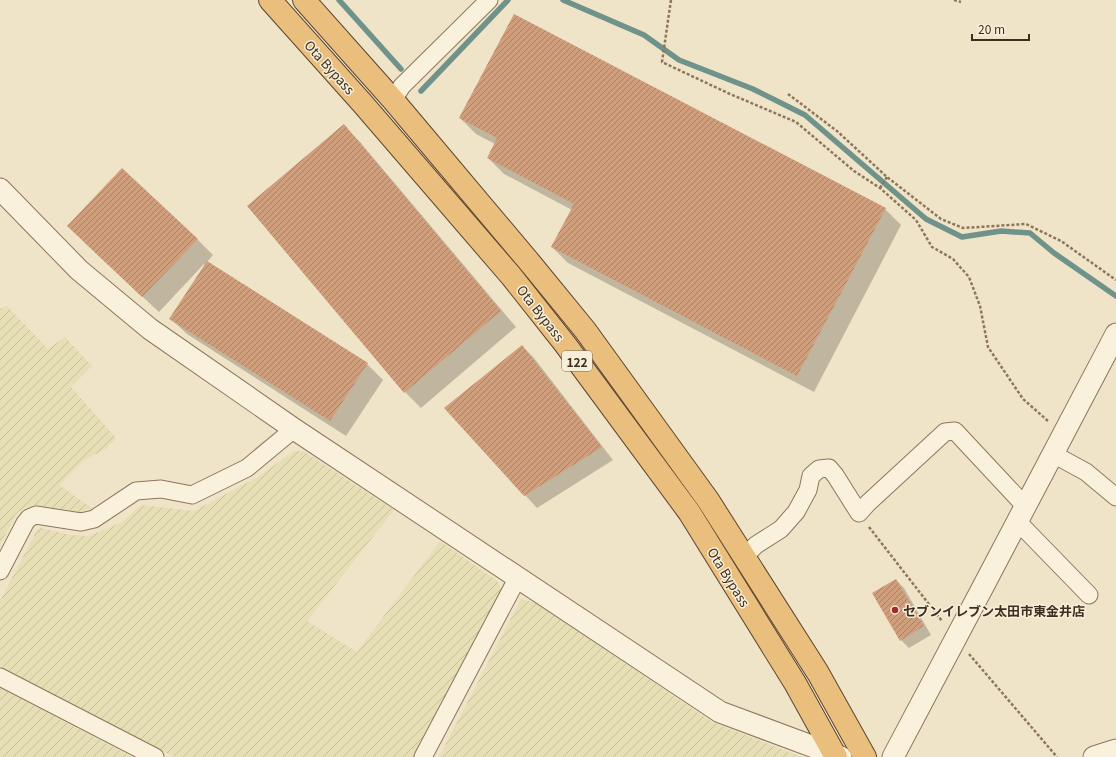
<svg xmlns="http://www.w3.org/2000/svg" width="1116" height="757" viewBox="0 0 1116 757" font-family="Georgia,'Noto Sans JP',serif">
  <defs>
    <pattern id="farmland-furrows" width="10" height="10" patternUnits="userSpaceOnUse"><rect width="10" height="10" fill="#e6deb5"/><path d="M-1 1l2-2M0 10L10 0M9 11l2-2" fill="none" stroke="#c6bf9b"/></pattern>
    <pattern id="building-hatch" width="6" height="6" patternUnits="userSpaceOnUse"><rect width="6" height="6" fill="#cf9f7d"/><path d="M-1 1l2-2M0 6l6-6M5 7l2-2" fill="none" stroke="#a98266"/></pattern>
  </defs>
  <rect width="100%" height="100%" fill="#f0e4c8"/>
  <g fill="url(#farmland-furrows)">
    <polygon points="7,306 48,349 65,337 92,366 71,387 116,438 107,448 83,461 59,485 92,508 80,512 33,505 23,509 16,514 0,545 0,309"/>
    <polygon points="294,451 303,451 394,510 307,621 357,652 440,541 497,581 502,590 415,757 174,757 0,667 0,601 37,530 41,528 71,535 89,536 122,522 141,505 194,511 258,477"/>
    <polygon points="521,599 537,603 678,699 712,722 802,757 439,757"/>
    <polygon points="0,688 132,757 0,757"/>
  </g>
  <g fill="#0003">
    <polygon points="460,118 885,209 901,225 814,392 568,263 552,247 572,210 504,174 488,158 495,144 476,134"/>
    <polygon points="344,126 360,142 516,327 421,408 405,392"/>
    <polygon points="197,239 213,255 207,262 367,364 383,380 346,436 187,334 171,319 205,265 204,264 159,312 84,242"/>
    <polygon points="522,346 534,358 613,460 537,508 446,408"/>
    <polygon points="896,580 904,588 931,635 909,648 901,640"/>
  </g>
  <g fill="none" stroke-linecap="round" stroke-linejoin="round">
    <g stroke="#6f938a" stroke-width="5.5">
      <polyline points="339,0 401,69"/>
      <polyline points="563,0 644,35 679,60 753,89 805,115 926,219 962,237 1001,231 1030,233 1054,253 1116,296"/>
      <polyline points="421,91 508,0"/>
    </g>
  </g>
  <g fill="url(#building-hatch)">
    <polygon points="514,14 886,208 797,376 551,247 574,204 487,158 497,138 459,118"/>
    <polygon points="344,124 501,311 404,393 247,206"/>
    <polygon points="122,168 198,239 142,297 67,226"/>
    <polygon points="207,261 368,363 330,421 169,319"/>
    <polygon points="522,345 602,447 524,496 444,408"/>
    <polygon points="896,579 924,626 900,641 872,593"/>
  </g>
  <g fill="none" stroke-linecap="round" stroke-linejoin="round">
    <defs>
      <g id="minor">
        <polyline points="393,100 402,86 489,0"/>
        <polyline points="1053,454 1086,472 1116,497"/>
        <polyline points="1018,522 1089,595"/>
        <polyline points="744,557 756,545 781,529 796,512 808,490 811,476 819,469 829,468 835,475 859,513 868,503 945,432 955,431 1026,507"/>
        <polyline points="0,571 25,523 29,518 36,515 81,522 94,519 136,491 161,489 192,495 247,468 294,429"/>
        <polyline points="0,677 155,757"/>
        <polyline points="423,757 518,577"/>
      </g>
      <g id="tertiary">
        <polyline points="0,189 79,270 150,329 294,429 720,712 841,757"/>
        <path d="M 893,757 C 967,616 1043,475 1116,334"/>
        <polyline points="1094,757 1116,750"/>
      </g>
      <g id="trunk">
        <polyline points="270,0 363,104 512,277 565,344 689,512 795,683 836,757"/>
        <polyline points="304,0 393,100 531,264 585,330 708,500 818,673 865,757"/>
      </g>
    </defs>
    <use href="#minor" stroke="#8d765c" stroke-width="19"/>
    <use href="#tertiary" stroke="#8d765c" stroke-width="23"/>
    <use href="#trunk" stroke="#5b4430" stroke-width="24"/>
    <g stroke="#8d765c" stroke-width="2.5" stroke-dasharray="3 2" stroke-linecap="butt">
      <polyline points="671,0 662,62 730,94 796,122 854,171 880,188 916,220 932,247 953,259 969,277 980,306 988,347 1023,399 1048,421"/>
      <polyline points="954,0 961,2"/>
      <polyline points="788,94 837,131 887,177 941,219 963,228 1026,224 1061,241 1116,280"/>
      <polyline points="880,188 887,177"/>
      <polyline points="869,527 942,621"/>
      <polyline points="969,654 1057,757"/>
    </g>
    <use href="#minor" stroke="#faf1dc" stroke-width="17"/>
    <use href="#tertiary" stroke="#faf1dc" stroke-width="21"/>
    <use href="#trunk" stroke="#eabe7c" stroke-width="22"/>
  </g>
  <circle fill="#9e2a2b" stroke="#f7eed8" stroke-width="1.5" cx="895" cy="610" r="4"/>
  <g text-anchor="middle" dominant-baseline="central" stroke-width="3" stroke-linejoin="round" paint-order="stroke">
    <rect fill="#f7eed8" stroke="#756857" stroke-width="1" x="562" y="351" width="30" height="20" rx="3"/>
    <g font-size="12" font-weight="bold" fill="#3d2e20">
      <text x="577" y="361">122</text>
    </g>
    <g font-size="13" fill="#3d2e20" stroke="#f7eed8">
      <text transform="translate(330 67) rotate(48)">Ota Bypass</text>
      <text transform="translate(541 313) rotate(52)">Ota Bypass</text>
      <text transform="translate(729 577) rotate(58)">Ota Bypass</text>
    </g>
    <g font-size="13" font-weight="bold" fill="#3d2e20" stroke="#f7eed8" text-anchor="start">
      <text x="903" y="610">セブンイレブン太田市東金井店</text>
    </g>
  </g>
  <path d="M972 34v6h57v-6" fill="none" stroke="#3d2e20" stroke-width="2"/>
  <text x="978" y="34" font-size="12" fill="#3d2e20" stroke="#f7eed8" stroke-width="3" paint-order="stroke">20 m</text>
</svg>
